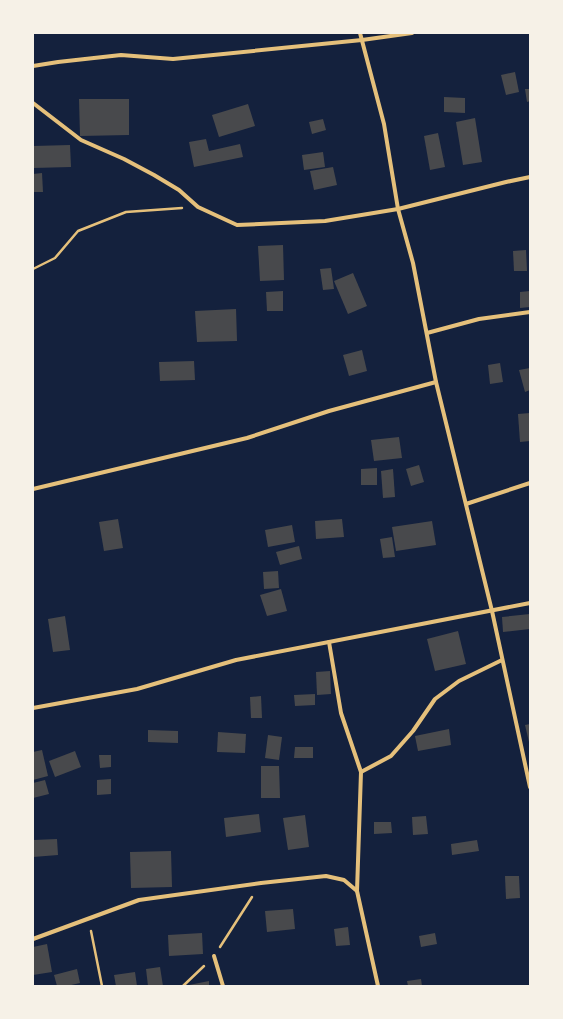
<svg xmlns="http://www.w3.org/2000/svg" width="563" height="1019" viewBox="0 0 563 1019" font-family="Bitter,serif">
  <rect width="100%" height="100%" fill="#14213d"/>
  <g fill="#48494c">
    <polygon points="515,72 519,92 506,95 501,75"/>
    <polygon points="525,89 530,89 530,101 527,102"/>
    <polygon points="444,97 465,98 465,113 444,112"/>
    <polygon points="79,99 129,99 129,135 80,136"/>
    <polygon points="248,104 255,126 219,137 212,115"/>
    <polygon points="475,118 482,162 463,165 456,122"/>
    <polygon points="323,119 326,130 312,134 309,122"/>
    <polygon points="438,133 445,167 430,170 424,136"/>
    <polygon points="206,139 209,151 240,144 243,157 194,167 189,142"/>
    <polygon points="70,145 71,167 33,168 33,146"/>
    <polygon points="323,152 325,167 304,170 302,155"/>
    <polygon points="333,167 337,185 314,190 310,171"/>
    <polygon points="42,173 43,192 33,192 33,174"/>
    <polygon points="283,245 284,280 260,281 258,246"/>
    <polygon points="526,250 527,271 514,271 513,251"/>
    <polygon points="331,268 334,289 323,290 320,269"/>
    <polygon points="353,273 367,306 348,314 334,281"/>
    <polygon points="283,291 283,311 267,311 266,292"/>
    <polygon points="530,291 530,307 520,308 520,292"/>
    <polygon points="236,309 237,341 197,342 195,311"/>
    <polygon points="362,350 367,371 349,376 343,355"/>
    <polygon points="194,361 195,380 160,381 159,362"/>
    <polygon points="500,363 503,382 490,384 488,365"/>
    <polygon points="530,368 530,390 525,392 519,370"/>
    <polygon points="530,413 530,441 520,442 518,414"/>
    <polygon points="399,437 402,458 374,461 371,440"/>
    <polygon points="419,465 424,482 411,486 406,469"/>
    <polygon points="377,468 377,485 361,485 361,469"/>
    <polygon points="393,469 395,497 383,498 381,471"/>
    <polygon points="118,519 123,548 104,551 99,522"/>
    <polygon points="342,519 344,537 316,539 315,521"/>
    <polygon points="432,521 436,545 396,551 392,527"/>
    <polygon points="292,525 295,542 268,547 265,530"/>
    <polygon points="392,537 395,557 383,558 380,539"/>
    <polygon points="299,546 302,559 280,565 276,552"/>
    <polygon points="278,571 279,588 264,589 263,572"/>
    <polygon points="281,589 287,611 267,616 260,595"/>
    <polygon points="530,614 530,629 503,632 502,617"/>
    <polygon points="65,616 70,650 53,652 48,619"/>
    <polygon points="458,631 466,664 435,671 427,639"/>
    <polygon points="330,671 331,694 317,695 316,672"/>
    <polygon points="315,694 315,705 295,706 294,695"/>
    <polygon points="261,696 262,718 251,718 250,697"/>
    <polygon points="530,724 530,742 529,742 525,725"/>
    <polygon points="449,729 451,745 418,751 415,736"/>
    <polygon points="148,730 178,731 178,743 148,742"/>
    <polygon points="218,732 246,734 245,753 217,752"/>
    <polygon points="268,735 282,737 279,760 265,758"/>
    <polygon points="295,747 313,747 313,758 294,758"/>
    <polygon points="42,750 48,776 33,780 33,752"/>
    <polygon points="75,751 81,767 55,777 49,761"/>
    <polygon points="99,755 111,755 111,767 100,768"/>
    <polygon points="261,766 279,766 280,798 261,798"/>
    <polygon points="111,779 111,794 97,795 97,780"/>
    <polygon points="45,780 49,794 33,798 33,783"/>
    <polygon points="259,814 261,832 226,837 224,818"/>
    <polygon points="305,815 309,847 288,850 283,818"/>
    <polygon points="426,816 428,834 413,835 412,817"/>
    <polygon points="374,822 391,822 392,833 374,834"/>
    <polygon points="57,839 58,855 33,857 33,840"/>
    <polygon points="477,840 479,851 452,855 451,844"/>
    <polygon points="171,851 172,887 131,888 130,852"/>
    <polygon points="505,876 519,876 520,898 506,899"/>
    <polygon points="293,909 295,929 267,932 265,911"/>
    <polygon points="348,927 350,945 336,946 334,929"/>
    <polygon points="202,933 203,954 169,956 168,935"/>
    <polygon points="435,933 437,944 421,947 419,936"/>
    <polygon points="47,944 52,972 33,975 33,947"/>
    <polygon points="160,967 163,986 148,986 146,969"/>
    <polygon points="77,969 80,983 67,986 57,986 54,975"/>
    <polygon points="135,972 137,986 116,986 114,975"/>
    <polygon points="421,979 422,986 408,986 407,981"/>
    <polygon points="209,981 209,986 189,986 189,985"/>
  </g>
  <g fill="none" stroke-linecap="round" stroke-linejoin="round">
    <g stroke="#e5c07b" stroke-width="2.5">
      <polyline points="33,269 55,258 78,231 126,212 182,208"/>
      <polyline points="91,931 102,986"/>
      <polyline points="220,947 252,897"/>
      <polyline points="183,986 204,966"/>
    </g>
    <g stroke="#e5c07b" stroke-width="4">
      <polyline points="360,33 384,124 398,209 413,263 436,382 492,611 530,787"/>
      <polyline points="33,66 58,62 121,55 173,59 362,40 412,33"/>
      <polyline points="33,103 81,140 124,159 154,175 179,190 198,207 237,225 325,221 398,209 506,182 530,177"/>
      <polyline points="427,333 479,319 530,312"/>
      <polyline points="33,489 247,438 329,411 436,382"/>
      <polyline points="466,504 530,483"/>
      <polyline points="329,642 341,713 361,772 357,891 378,986"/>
      <polyline points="33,708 137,689 236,660 530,603"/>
      <polyline points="361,772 391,756 413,731 435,699 459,681 502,660"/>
      <polyline points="33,939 139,900 261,883 326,876 344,880 357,891"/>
      <polyline points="214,956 223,986"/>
    </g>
  </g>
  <rect width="563" height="1019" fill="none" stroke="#f6f1e7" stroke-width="68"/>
</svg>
